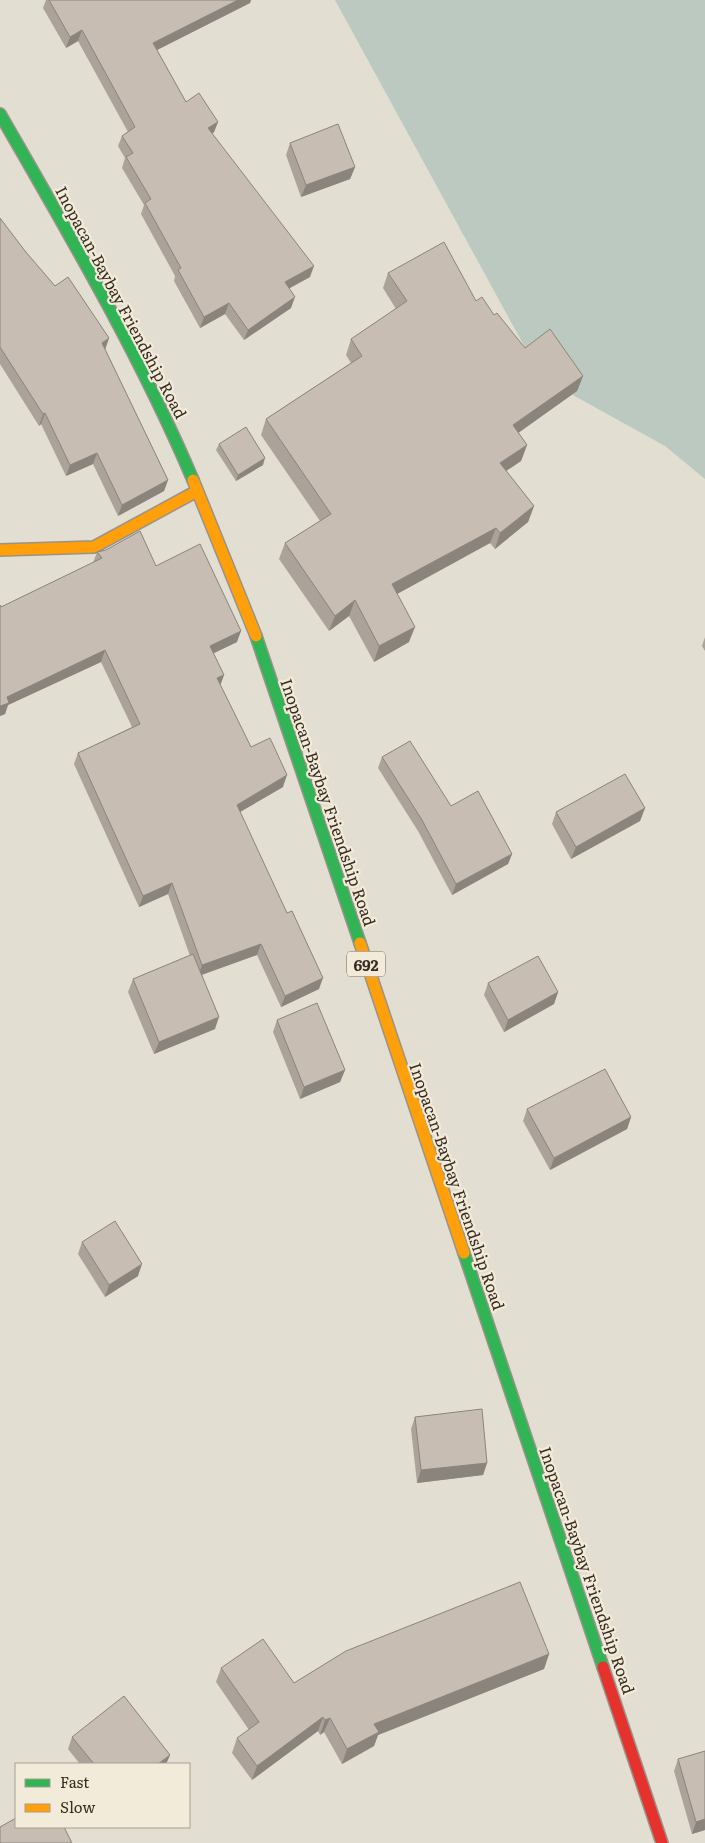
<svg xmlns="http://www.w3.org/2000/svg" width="705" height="1843" viewBox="0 0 705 1843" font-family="Literata,serif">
  <rect width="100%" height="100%" fill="#e3ded2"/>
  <polygon fill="#bbc9c0" points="335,0 705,0 705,479 665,446 571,394 528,353"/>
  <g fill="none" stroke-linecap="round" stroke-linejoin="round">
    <defs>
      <g id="fast">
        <path d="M 0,114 C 69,234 139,353 193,480"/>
        <polyline points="256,636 360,943"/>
        <polyline points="464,1253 603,1667"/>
      </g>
      <g id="slow">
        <polyline points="193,480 256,636"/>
        <polyline points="0,550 94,547 197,491"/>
        <polyline points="360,943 464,1253"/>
      </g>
      <polyline id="jam" points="603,1667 662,1843"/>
    </defs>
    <use href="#fast" stroke="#99938a" stroke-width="14"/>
    <use href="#slow" stroke="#99938a" stroke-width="14"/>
    <use href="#jam" stroke="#99938a" stroke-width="14"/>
    <use href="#fast" stroke="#30b455" stroke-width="11"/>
    <use href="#slow" stroke="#ff9f0a" stroke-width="11"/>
    <use href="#jam" stroke="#e5322d" stroke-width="11"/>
  </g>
  <g fill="#aba399">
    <polygon points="46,0 251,0 250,3 157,50 186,102 218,122 214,132 212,134 310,277 289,288 291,308 244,340 225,314 200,328 174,281 175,276 141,214 144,205 122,168 125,158 118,146 122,136 128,132 78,41 66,48 43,8"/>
    <polygon points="290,143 355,167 350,179 301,197 286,155"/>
    <polygon points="0,218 25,251 55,286 109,338 105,349 168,480 164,491 118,516 93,464 66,476 41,424 39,426 0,364"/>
    <polygon points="388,273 476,301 494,315 525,348 583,376 577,391 518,433 527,445 521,461 506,471 534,506 528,522 495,549 490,543 397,594 409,642 374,662 349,616 329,631 279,559 285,543 320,521 261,435 266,419 351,363 346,355 351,339 396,309 383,288"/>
    <polygon points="219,444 263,465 236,481 216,450"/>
    <polygon points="97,552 156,566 237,642 213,653 224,675 220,685 251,747 283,787 240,812 319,989 281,1007 257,955 202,975 215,1029 154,1054 128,992 133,979 190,956 168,894 139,907 74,764 78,753 132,727 101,662 8,705 5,714 0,716 0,605 1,607 93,563"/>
    <polygon points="705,637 705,651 702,646"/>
    <polygon points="382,757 512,854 508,864 452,895 418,831 378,768"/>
    <polygon points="645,808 640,821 571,859 552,824 556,812"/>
    <polygon points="488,983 558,992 554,1004 504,1032 484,995"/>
    <polygon points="277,1020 345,1070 340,1082 300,1099 273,1032"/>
    <polygon points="527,1109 631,1117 627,1129 550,1170 523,1121"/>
    <polygon points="82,1242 138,1276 105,1297 78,1254"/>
    <polygon points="415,1417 487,1463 483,1475 417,1483 411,1429"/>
    <polygon points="549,1654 544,1669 378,1735 374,1746 342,1764 324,1732 320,1735 318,1731 252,1780 232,1753 237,1738 249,1730 216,1682 221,1668 294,1683"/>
    <polygon points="72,1737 170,1755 166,1764 80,1764 68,1749"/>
    <polygon points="678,1759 705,1830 692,1834 674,1771"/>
  </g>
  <g fill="#8b847d">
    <polygon points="238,0 251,0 250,3 149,54 153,43"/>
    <polygon points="82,30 78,41 66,48 70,37"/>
    <polygon points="218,122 214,132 204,139 208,128"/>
    <polygon points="355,167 350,179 301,197 306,185"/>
    <polygon points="314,266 310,277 281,293 285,282"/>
    <polygon points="295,297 291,308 244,340 248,330"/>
    <polygon points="229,303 225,314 200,328 204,317"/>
    <polygon points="109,338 105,350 102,343"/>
    <polygon points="583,376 577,391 507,441 513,425"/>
    <polygon points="45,413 41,424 39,426 43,414"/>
    <polygon points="527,445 521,461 494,479 500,463"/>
    <polygon points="97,453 93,464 66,476 70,465"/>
    <polygon points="265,458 263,465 236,481 238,475"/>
    <polygon points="168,480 164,491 118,516 122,505"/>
    <polygon points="534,506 528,522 495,549 500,533"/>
    <polygon points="496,528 490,543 386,600 392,584"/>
    <polygon points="355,600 349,616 329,631 335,616"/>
    <polygon points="415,627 409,642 374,662 379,646"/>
    <polygon points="241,631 237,642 206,657 210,646"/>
    <polygon points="105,650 101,662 8,705 5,714 0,716 0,706 7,697"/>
    <polygon points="224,675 220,686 217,678"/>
    <polygon points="287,775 283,787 233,816 237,805"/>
    <polygon points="645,808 640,821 571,859 576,847"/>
    <polygon points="512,854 508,864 452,895 456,884"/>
    <polygon points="172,883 168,894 139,907 143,896"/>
    <polygon points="261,944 257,955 198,976 202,965"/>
    <polygon points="323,978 319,989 281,1007 285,996"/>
    <polygon points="558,992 554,1004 504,1032 508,1020"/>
    <polygon points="219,1017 215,1029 154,1054 159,1042"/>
    <polygon points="345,1070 340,1082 300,1099 304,1087"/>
    <polygon points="631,1117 627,1129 550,1170 554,1158"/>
    <polygon points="142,1264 138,1276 105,1297 109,1285"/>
    <polygon points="487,1463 483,1475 417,1483 421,1470"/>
    <polygon points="549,1654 544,1669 378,1735 374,1746 342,1764 347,1749 374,1724"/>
    <polygon points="323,1717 318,1731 252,1780 257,1766"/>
    <polygon points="330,1718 324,1732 320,1735 325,1720"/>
    <polygon points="170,1755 166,1764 158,1764"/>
    <polygon points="705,1819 705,1830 692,1834 696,1822"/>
  </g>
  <g fill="#c7bdb2" stroke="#8b847d">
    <polygon points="49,0 238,0 153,43 186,102 199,93 218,122 208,128 314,266 285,282 295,297 248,330 229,303 204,317 178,270 181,268 145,203 151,199 126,157 133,153 122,136 135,127 82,30 70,37"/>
    <polygon points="338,124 355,167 306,185 290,143"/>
    <polygon points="0,218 25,251 55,286 68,277 109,338 102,343 168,480 122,505 97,453 70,465 45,413 43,414 0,347"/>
    <polygon points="444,242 476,301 482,297 494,315 497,313 525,348 550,329 583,376 513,425 527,445 500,463 534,506 500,533 496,528 392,584 415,627 379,646 355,600 335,616 285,543 331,514 266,419 362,356 351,339 407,301 388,273"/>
    <polygon points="246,427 265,458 238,475 219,444"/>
    <polygon points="140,531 156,566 200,544 241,631 210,646 224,675 217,678 251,747 270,738 287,775 237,805 287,913 292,911 323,978 285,996 261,944 202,965 172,883 143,896 78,753 140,724 105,650 7,697 9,703 0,706 0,605 1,607 102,558 97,552 106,550"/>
    <polygon points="410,741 451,806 478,791 512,854 456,884 422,820 382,757"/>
    <polygon points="625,774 645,808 576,847 556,812"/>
    <polygon points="193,954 219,1017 159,1042 133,979"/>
    <polygon points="538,956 558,992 508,1020 488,983"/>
    <polygon points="317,1003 345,1070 304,1087 277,1020"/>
    <polygon points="605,1069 631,1117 554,1158 527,1109"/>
    <polygon points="115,1221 142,1264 109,1285 82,1242"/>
    <polygon points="482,1409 487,1463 421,1470 415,1417"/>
    <polygon points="520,1582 549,1654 374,1724 379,1732 347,1749 330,1718 325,1720 323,1717 257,1766 237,1738 259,1722 221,1668 263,1639 294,1683 346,1651"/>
    <polygon points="124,1696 170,1755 158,1764 94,1764 72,1737"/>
    <polygon points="705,1751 705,1819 696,1822 678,1759"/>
    <polygon points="16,1818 16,1827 64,1827 72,1843 0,1843 0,1827"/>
  </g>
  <g text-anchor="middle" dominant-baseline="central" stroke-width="4.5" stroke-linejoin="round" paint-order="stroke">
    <rect fill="#f3ebd9" stroke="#706559" stroke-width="1" x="347" y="951.5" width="38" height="25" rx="4"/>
    <g font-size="15" font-weight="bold" fill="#382c22">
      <text x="366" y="964">692</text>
    </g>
    <g font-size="16" fill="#382c22" stroke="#f3ebd9">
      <text transform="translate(122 302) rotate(62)">Inopacan-Baybay Friendship Road</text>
      <text transform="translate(329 802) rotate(71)">Inopacan-Baybay Friendship Road</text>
      <text transform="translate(458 1186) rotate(71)">Inopacan-Baybay Friendship Road</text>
      <text transform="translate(588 1570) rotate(71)">Inopacan-Baybay Friendship Road</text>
    </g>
  </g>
  <rect x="15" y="1763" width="175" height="65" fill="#f3ebd9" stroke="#a89f90"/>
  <rect x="25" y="1779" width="25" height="8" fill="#30b455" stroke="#a89f90"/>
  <text x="60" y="1788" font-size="15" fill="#382c22">Fast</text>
  <rect x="25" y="1804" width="25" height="8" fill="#ff9f0a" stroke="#a89f90"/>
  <text x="60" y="1813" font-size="15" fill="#382c22">Slow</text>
</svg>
